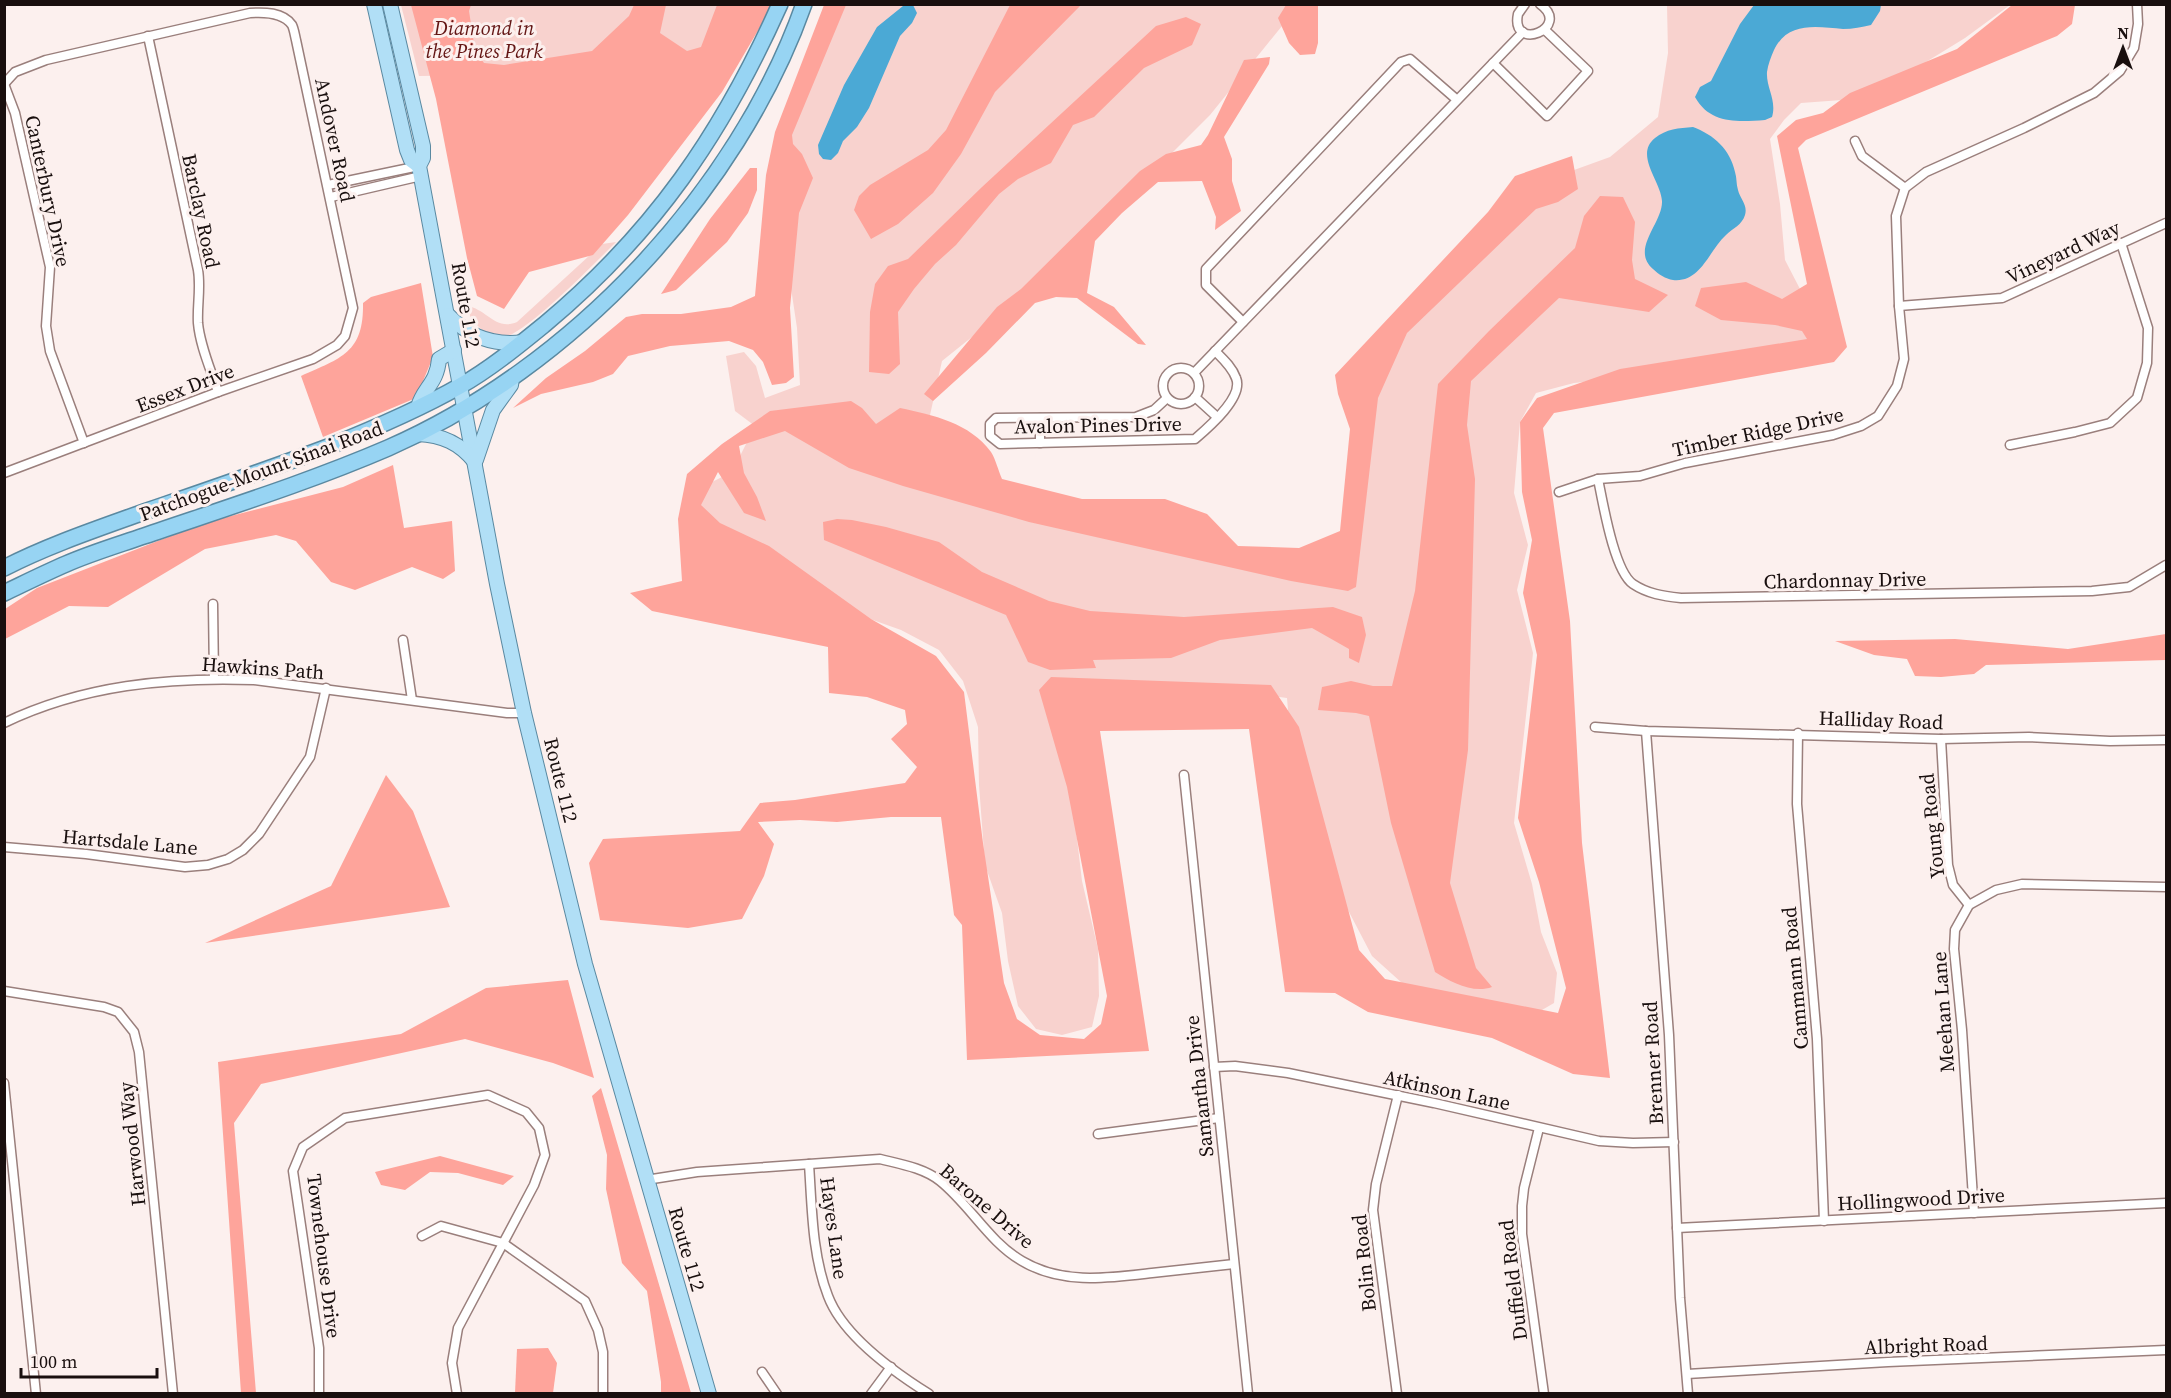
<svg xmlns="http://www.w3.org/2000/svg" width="2171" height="1398" viewBox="0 0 2171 1398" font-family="'Source Serif 4',serif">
  <rect width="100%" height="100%" fill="#fcf0ee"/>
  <g fill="#f8d2ce">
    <polygon points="401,5 765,5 733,72 419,76"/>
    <polygon points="845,5 1299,5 1210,115 1053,272 942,361 928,424 979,485 1350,575 1363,401 1401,328 1541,182 1610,157 1658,117 1668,53 1667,5 2010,5 1965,38 1926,62 1887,88 1842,100 1801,103 1784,120 1770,139 1780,204 1785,260 1815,318 1818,347 1664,373 1574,383 1536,393 1520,422 1514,493 1528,545 1517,590 1533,653 1514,823 1532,884 1541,932 1557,973 1554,1003 1530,1017 1422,1001 1372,956 1336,887 1290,734 1287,698 1240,692 1092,687 1073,805 1082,881 1098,949 1099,996 1092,1027 1062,1035 1036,1029 1018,1006 1008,961 1002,913 985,865 979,785 978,727 963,681 939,650 901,630 856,614 684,505 696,490 732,472 755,426 735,411 726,356 744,352 756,366 765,398 800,385 797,328 791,288 785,147"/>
    <path d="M 616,242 C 598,260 526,334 504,337 C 497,338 488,335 481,334 L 483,331 L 471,319 L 467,306 C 487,309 495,331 517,322 L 602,244 Z"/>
  </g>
  <g fill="#fea49b">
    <polygon points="411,5 471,5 469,11 475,50 484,63 504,65 592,51 629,16 634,5 666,5 660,33 687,51 701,47 717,5 772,5 770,10 722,92 628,215 593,255 529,272 504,309 477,296 467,258 436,99"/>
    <polygon points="824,5 846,5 792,135 793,144 802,154 813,178 799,213 790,308 794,377 786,383 772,385 763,362 753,350 729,341 670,346 628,356 613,374 593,382 541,394 513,408 546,378 585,351 626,317 642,314 681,314 731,307 755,296 766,175 775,132"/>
    <polygon points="1010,5 1081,5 995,92 961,154 933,193 898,224 871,239 854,210 859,196 870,185 928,150 946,130"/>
    <polygon points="1286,5 1318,5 1318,43 1315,54 1300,55 1289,43 1278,18"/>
    <path d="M 2012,5 L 2075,5 L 2072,24 L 2057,36 L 1806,140 L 1798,148 L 1847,347 L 1834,362 L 1554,413 L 1543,428 L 1570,621 L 1582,843 L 1610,1078 L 1573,1074 L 1492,1038 L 1368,1012 L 1335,993 L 1285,992 L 1249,729 L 1100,731 L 1149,1051 L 967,1060 L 962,925 L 954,915 L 941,817 L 891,817 L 837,822 L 800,820 L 758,822 L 774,844 L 764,876 L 742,919 L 688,928 L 600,920 L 589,863 L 603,839 L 740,831 L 760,803 L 795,800 L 905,783 L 917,767 L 891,739 L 907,724 L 905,710 L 867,697 L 829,693 L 828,647 L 652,611 L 630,593 L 682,581 L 678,519 L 687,474 L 722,444 L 770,411 L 851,401 L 862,408 L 876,424 L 900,408 C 933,415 970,423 991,452 C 996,460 998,470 1002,479 L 1082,499 L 1165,499 L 1207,514 L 1238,546 L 1299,548 L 1340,531 L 1350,429 L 1338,394 L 1335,375 L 1488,212 L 1515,176 L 1572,156 L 1578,189 L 1558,202 L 1536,209 L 1407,333 L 1378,398 L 1356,587 L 1348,591 L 1291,581 L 1029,522 L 903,486 L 849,468 L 785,431 L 739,446 L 744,473 L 757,497 L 766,521 L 744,513 L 718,472 L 701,505 L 720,523 L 769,546 L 871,619 L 936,656 L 964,692 L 983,843 L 1004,983 L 1017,1019 L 1040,1035 L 1084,1039 L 1101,1024 L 1107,996 L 1067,787 L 1039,690 L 1051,677 L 1271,685 L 1299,727 L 1359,950 L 1385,979 L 1558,1013 L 1566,988 L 1539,882 L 1518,818 L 1537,655 L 1523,593 L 1532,540 L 1522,492 L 1520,422 L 1537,398 L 1620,369 L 1807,339 L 1802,331 L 1775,325 L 1721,320 L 1695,306 L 1701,288 L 1746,282 L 1782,299 L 1807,284 L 1777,136 L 1796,120 L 1823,113 L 1850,93 L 1957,49 Z"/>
    <polygon points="1186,17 1201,24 1192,45 1144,68 1094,117 1073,125 1051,163 1018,179 999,194 956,245 935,264 914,289 898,312 900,364 889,374 869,372 870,312 875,284 888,266 908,259 982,187 1156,26"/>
    <polygon points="1270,57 1269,64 1224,137 1232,159 1232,181 1241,211 1215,230 1216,217 1202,181 1158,182 1122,213 1095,241 1087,293 1114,307 1146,345 1138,344 1077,298 1056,297 1035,303 986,353 933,401 924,394 997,307 1021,289 1140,171 1166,154 1201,145 1208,135 1244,60"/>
    <polygon points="750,168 757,168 757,190 748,213 727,242 676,290 661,294 710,219"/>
    <path d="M 1600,196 L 1623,197 L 1635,222 L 1632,260 L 1635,279 L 1668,295 L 1649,312 L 1559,298 L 1471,381 L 1467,425 L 1475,479 L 1468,750 L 1450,883 L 1476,968 L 1492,987 C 1473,994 1451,982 1435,972 L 1391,823 L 1369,716 L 1356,713 L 1318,710 L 1322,687 L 1351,681 L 1373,686 L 1392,686 L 1415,591 L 1438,384 L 1489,331 L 1575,248 L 1584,216 Z"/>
    <path d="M 421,283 L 433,357 L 416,398 L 323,437 L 301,376 C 341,358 364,353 363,303 L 371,297 Z"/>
    <polygon points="393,465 404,528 452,521 455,571 443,579 412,567 355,590 331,582 296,541 276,535 205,549 108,607 69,606 5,639 5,609 37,588 204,523 343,487"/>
    <polygon points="837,519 852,520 886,527 939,542 982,572 1049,601 1090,611 1184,617 1333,607 1362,617 1366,635 1359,663 1349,658 1349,649 1312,628 1220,640 1171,658 1093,660 1096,668 1050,670 1028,662 1006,615 824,540 823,522"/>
    <polygon points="2166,634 2166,660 1986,665 1974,674 1941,677 1915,676 1907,659 1874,655 1835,641 1955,639 2068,649"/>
    <polygon points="386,775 413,811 450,907 205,943 331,886"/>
    <polygon points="568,980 594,1078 553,1063 465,1039 261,1084 234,1123 256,1393 241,1393 218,1062 401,1034 486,988"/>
    <polygon points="601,1088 691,1393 661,1393 661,1382 647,1291 622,1263 606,1189 607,1155 592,1096"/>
    <polygon points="440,1156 514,1176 503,1185 458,1173 430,1172 405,1190 381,1185 375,1172"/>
    <polygon points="548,1348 557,1363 553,1393 515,1393 517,1349"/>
  </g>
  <g fill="#4ba9d5">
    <polygon points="913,5 917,13 912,23 900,36 869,108 857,127 843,141 838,153 831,160 823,159 819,154 818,145 844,85 877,27 903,6"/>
    <path d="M 1754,5 L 1754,4 L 1881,5 L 1880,11 L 1871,25 C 1862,27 1853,29 1843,29 C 1817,27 1788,21 1774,50 C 1771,57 1768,64 1767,72 C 1766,88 1777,100 1772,117 L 1765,120 C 1737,122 1710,124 1695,97 L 1700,87 L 1711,81 L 1740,24 Z"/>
    <path d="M 1693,127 C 1714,135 1730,149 1735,172 C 1737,178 1736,184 1738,190 C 1740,199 1748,205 1745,215 C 1742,225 1733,228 1726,235 C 1709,250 1701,283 1673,280 C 1666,279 1658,274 1653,269 C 1630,249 1663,223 1662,201 C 1661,181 1634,155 1655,138 C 1666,129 1679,128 1693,127 Z"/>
  </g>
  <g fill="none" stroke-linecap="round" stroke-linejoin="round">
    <defs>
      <g id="minor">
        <path d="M 1525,4 L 1518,14 C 1510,53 1573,28 1540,4"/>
        <path d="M 148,36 L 198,270 C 201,288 197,305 198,323 C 200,346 211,370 218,392"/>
        <polyline points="1493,63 1547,116 1588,71 1545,30"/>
        <path d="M 4,84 L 15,72 L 46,60 L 250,13 C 264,12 283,12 292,25 C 294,29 295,36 296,40 L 353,308 L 345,336 L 337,345 L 313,359 L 218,392 L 4,473"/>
        <polyline points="4,84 15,113 50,267 46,326 50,351 84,443"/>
        <polyline points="1855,141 1862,156 1905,188"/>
        <polyline points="328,185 419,166"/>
        <polyline points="331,197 421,176"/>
        <polyline points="1899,306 2002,298 2166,223"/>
        <polyline points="1243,322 1206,285 1206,269 1401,62 1410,59 1456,99"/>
        <circle cx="1181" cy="386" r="18"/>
        <polyline points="1194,373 1523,32"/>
        <polyline points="1195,397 1217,417"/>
        <path d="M 1167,398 L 1154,410 L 1136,417 L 996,418 L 990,424 L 990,436 L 1000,444 L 1195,439 C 1209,427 1244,397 1236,378 C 1232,367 1223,359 1215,351"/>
        <polyline points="1040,418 1040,443"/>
        <polyline points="2010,445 2075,432 2110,423 2137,398 2147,363 2148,328 2121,243"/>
        <path d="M 1598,479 C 1603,503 1614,571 1633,584 C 1648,594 1663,596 1681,598 L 2092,591 L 2129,587 L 2166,565"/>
        <polyline points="1559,492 1598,479 1640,476 1685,463 1833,435 1861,426 1878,416 1897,386 1904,359 1899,306 1896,216 1905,188 1926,172 2024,128 2094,93 2120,71 2134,48 2138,24 2137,4"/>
        <polyline points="213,604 214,679"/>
        <polyline points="403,640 412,700"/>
        <path d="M 4,723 C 83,685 168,677 254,680 L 507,713 L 524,713"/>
        <polyline points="1595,727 1646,731 1941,739 2029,737 2110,741 2166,740"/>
        <polyline points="1646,731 1669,1035 1680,1298 1688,1394"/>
        <polyline points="1798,733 1797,804 1817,1039 1824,1221"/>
        <polyline points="1941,739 1948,865 1953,885 1969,905"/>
        <polyline points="1184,775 1248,1394"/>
        <polyline points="4,847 86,854 185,867 208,865 228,859 243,850 259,834 310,757 326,688"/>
        <polyline points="4,991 104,1007 118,1012 134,1032 139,1052 173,1394"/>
        <polyline points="1214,1067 1235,1066 1288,1073 1434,1103 1599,1141 1633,1143 1674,1142"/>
        <polyline points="4,1083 36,1394"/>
        <polyline points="1539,1128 1524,1188 1522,1206 1522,1234 1544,1394"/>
        <polyline points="1098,1134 1219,1118"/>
        <path d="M 809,1164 C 812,1208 812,1255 828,1296 C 843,1336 894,1372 929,1394"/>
        <path d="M 646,1180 L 697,1172 L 880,1159 C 900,1164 924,1168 940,1181 C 970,1205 989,1242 1022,1261 C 1062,1285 1109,1278 1152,1273 C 1180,1270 1207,1267 1234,1264"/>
        <polyline points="1974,1213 1962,1030 1954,949 1955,930 1969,905 1996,890 2022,884 2166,887"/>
        <polyline points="1677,1228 2166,1203"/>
        <polyline points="422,1236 441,1226 503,1243 585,1301 598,1330 603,1352 603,1394"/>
        <polyline points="762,1372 777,1394"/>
        <polyline points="1687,1374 1888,1362 2166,1350"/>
        <polyline points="319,1394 319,1348 293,1171 303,1147 345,1118 488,1095 526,1112 539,1128 545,1155 534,1185 458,1328 452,1363 457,1394"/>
        <polyline points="871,1394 891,1367"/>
        <polyline points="1397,1394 1373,1210 1376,1184 1398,1095"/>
      </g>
      <g id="primary">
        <polyline points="374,4 407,150 411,160 419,166"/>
        <polyline points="390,4 423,146 423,158 419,166 497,584 524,713 585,964 709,1394"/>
        <path d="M 448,315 C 468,336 494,346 523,342"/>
        <path d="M 418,407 C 423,388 437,384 439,359 L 454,350"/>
        <path d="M 418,434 C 442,435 460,443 475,462"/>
        <polyline points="476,460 493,410 511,385 512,378"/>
      </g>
      <g id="trunk">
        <path d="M 4,568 C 49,545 97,529 144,512 C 205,491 267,470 328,447 C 373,429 418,410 460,386 C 490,369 518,346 545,324 C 654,233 722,134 780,4"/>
        <path d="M 4,593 C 25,583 45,573 66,564 C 91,553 118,545 144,536 C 226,508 309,482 388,448 C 571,368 737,193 804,4"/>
      </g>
    </defs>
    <use href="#minor" stroke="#9a7f7c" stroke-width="11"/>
    <use href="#primary" stroke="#5a89a1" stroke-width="16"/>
    <use href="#trunk" stroke="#5a89a1" stroke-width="18"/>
    <use href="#minor" stroke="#fff" stroke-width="8"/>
    <use href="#primary" stroke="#b1dff6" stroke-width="14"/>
    <use href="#trunk" stroke="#97d4f3" stroke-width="15"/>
  </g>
  <g text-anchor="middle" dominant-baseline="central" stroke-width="6" stroke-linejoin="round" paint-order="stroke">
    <g font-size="20" font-style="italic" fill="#631514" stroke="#fcf0ee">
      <text x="484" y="28">Diamond in<tspan x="484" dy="23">the Pines Park</tspan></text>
    </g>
    <g font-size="20" fill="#190f0e" stroke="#fcf0ee">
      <text transform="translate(335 140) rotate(78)">Andover Road</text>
      <text transform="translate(48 191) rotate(78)">Canterbury Drive</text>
      <text transform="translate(201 211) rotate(78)">Barclay Road</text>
      <text transform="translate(2063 252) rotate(-25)">Vineyard Way</text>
      <text transform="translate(466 305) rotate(80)">Route 112</text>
      <text transform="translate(185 388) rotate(-21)">Essex Drive</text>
      <text transform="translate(1098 425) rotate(-1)">Avalon Pines Drive</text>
      <text transform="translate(1758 432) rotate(-12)">Timber Ridge Drive</text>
      <text transform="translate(261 471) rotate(-20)">Patchogue-Mount Sinai Road</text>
      <text transform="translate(1845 580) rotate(-1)">Chardonnay Drive</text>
      <text transform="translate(263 668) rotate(4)">Hawkins Path</text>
      <text transform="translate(1881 720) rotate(2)">Halliday Road</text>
      <text transform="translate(561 780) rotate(76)">Route 112</text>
      <text transform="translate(1932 826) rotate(-96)">Young Road</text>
      <text transform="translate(130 842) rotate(5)">Hartsdale Lane</text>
      <text transform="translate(1795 978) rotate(-95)">Cammann Road</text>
      <text transform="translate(1943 1012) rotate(-94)">Meehan Lane</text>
      <text transform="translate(1653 1063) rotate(-93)">Brenner Road</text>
      <text transform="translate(1199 1086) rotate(-96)">Samantha Drive</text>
      <text transform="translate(1447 1090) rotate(12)">Atkinson Lane</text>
      <text transform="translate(132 1144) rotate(-96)">Harwood Way</text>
      <text transform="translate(1921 1199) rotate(-3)">Hollingwood Drive</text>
      <text transform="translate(987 1206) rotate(41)">Barone Drive</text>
      <text transform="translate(834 1228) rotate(82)">Hayes Lane</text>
      <text transform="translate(687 1249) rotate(74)">Route 112</text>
      <text transform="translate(324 1256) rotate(83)">Townehouse Drive</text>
      <text transform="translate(1364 1263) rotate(-96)">Bolin Road</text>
      <text transform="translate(1513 1280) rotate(-97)">Duffield Road</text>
      <text transform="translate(1926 1345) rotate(-2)">Albright Road</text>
    </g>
  </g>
  <rect width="2171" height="1398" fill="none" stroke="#190f0e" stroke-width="12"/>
  <g transform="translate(2123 48)" stroke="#fcf0ee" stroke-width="4.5" paint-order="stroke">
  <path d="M0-4.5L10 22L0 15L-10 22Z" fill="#190f0e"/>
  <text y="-9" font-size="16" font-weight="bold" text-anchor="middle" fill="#190f0e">N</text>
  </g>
  <path d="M21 1368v9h136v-9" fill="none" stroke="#190f0e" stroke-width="3"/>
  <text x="30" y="1368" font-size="18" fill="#190f0e" stroke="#fcf0ee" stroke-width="4.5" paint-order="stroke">100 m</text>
</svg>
